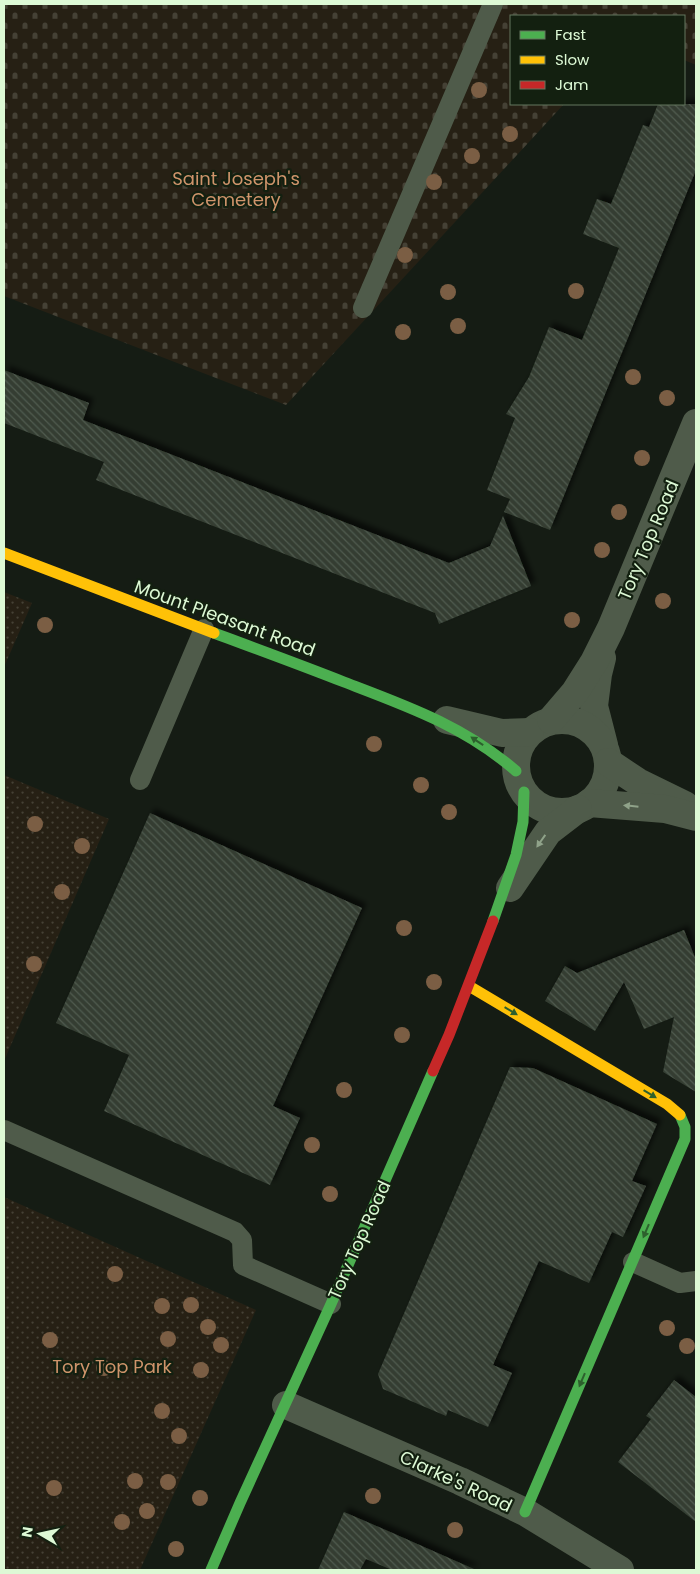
<svg xmlns="http://www.w3.org/2000/svg" width="700" height="1574" viewBox="0 0 700 1574" font-family="Poppins,sans-serif">
  <defs>
    <pattern id="cemetery-stones" width="16" height="16" patternUnits="userSpaceOnUse" patternTransform="scale(1.25)"><rect width="16" height="16" fill="#262014"/><path d="M2 7V4a2 2 0 0 1 4 0v3zM10 15v-3a2 2 0 0 1 4 0v3z" fill="#454135"/></pattern>
    <pattern id="park-dots" width="8" height="8" patternUnits="userSpaceOnUse" patternTransform="scale(1.25)"><rect width="8" height="8" fill="#262014"/><path d="M2 2h.1M6 6h.1" fill="none" stroke="#454135" stroke-width="1.8" stroke-linecap="round"/></pattern>
    <pattern id="building-back-hatch" width="6" height="6" patternUnits="userSpaceOnUse" patternTransform="scale(1.25)"><rect width="6" height="6" fill="#343e32"/><path d="M-1 5l2 2M0 0l6 6M5-1l2 2" fill="none" stroke="#515b4f"/></pattern>
    <filter id="shadow"><feDropShadow dx="4.5" dy="-4.5" stdDeviation="2.5" flood-color="#0009"/></filter>
  </defs>
  <rect width="100%" height="100%" fill="#151c14"/>
  <polygon fill="url(#cemetery-stones)" points="4,4 696,4 696,65 684,60 684,16 511,16 511,104 564,104 286,405 4,296"/>
  <g fill="url(#park-dots)">
    <polygon points="4,592 32,603 4,667"/>
    <polygon points="4,775 109,819 4,1061"/>
    <polygon points="4,1197 256,1310 140,1570 4,1570"/>
  </g>
  <g fill="url(#building-back-hatch)" filter="url(#shadow)">
    <polygon points="658,104 696,104 696,170 550,530 504,512 510,499 487,490 515,418 506,414 529,377 549,327 582,340 619,248 583,234 597,199 611,204 643,125 649,127"/>
    <polygon points="4,370 89,403 83,420 449,563 490,546 503,516 531,586 439,624 435,613 96,480 104,462 4,423"/>
    <polygon points="150,813 362,908 273,1106 300,1118 270,1185 104,1111 129,1055 56,1023"/>
    <polygon points="684,930 696,960 696,1092 663,1072 674,1017 644,1029 624,982 595,1031 545,1001 565,966 577,973"/>
    <polygon points="510,1067 533,1068 657,1124 632,1181 646,1186 623,1237 612,1232 589,1283 539,1261 493,1365 512,1373 488,1427 448,1410 446,1416 383,1389 378,1374"/>
    <polygon points="674,1380 696,1397 696,1522 618,1462 651,1419 646,1416"/>
    <polygon points="344,1512 388,1531 476,1570 392,1570 366,1559 360,1570 318,1570"/>
  </g>
  <g fill="none" stroke-linecap="round" stroke-linejoin="round">
    <g stroke="#4f5b4a" stroke-width="20">
      <polyline points="363,308 493,4"/>
      <polyline points="140,780 204,629"/>
      <polyline points="4,1130 235,1232 242,1240 243,1265 331,1304"/>
      <polyline points="633,1262 680,1283 696,1281"/>
    </g>
    <g stroke="#4f5b4a" stroke-width="28">
      <polyline points="602,658 598,674 594,706 604,745"/>
      <circle cx="562" cy="766" r="46"/>
      <polyline points="447,720 502,733 530,732"/>
      <polyline points="551,720 575,692 594,662 611,628 696,423"/>
      <polyline points="608,762 638,782 685,805"/>
      <polyline points="589,803 665,809 696,817"/>
      <polyline points="510,888 548,832 578,809"/>
      <polyline points="286,1405 460,1481 525,1512 620,1570"/>
    </g>
    <g stroke="#4caf50" stroke-width="11">
      <path d="M 214,633 C 257,649 301,665 344,682 C 407,706 464,726 516,771"/>
      <polyline points="493,921 516,855 523,822 524,792"/>
      <polyline points="525,1512 685,1139 685,1127 680,1115"/>
      <polyline points="211,1570 240,1503 331,1304 433,1071"/>
    </g>
    <g stroke="#ffc107" stroke-width="11">
      <polyline points="4,553 214,633"/>
      <polyline points="469,986 667,1104 680,1115"/>
    </g>
    <polyline stroke="#c62828" stroke-width="11" points="433,1071 449,1035 493,921"/>
  </g>
  <g fill="#7b5e44">
    <circle cx="479" cy="90" r="8"/>
    <circle cx="510" cy="134" r="8"/>
    <circle cx="472" cy="156" r="8"/>
    <circle cx="434" cy="182" r="8"/>
    <circle cx="405" cy="255" r="8"/>
    <circle cx="576" cy="291" r="8"/>
    <circle cx="448" cy="292" r="8"/>
    <circle cx="458" cy="326" r="8"/>
    <circle cx="403" cy="332" r="8"/>
    <circle cx="633" cy="377" r="8"/>
    <circle cx="667" cy="398" r="8"/>
    <circle cx="642" cy="458" r="8"/>
    <circle cx="619" cy="512" r="8"/>
    <circle cx="602" cy="550" r="8"/>
    <circle cx="663" cy="601" r="8"/>
    <circle cx="572" cy="620" r="8"/>
    <circle cx="45" cy="625" r="8"/>
    <circle cx="374" cy="744" r="8"/>
    <circle cx="421" cy="785" r="8"/>
    <circle cx="449" cy="812" r="8"/>
    <circle cx="35" cy="824" r="8"/>
    <circle cx="82" cy="846" r="8"/>
    <circle cx="62" cy="892" r="8"/>
    <circle cx="404" cy="928" r="8"/>
    <circle cx="34" cy="964" r="8"/>
    <circle cx="434" cy="982" r="8"/>
    <circle cx="402" cy="1035" r="8"/>
    <circle cx="344" cy="1090" r="8"/>
    <circle cx="312" cy="1145" r="8"/>
    <circle cx="330" cy="1194" r="8"/>
    <circle cx="115" cy="1274" r="8"/>
    <circle cx="191" cy="1305" r="8"/>
    <circle cx="162" cy="1306" r="8"/>
    <circle cx="208" cy="1327" r="8"/>
    <circle cx="667" cy="1328" r="8"/>
    <circle cx="168" cy="1339" r="8"/>
    <circle cx="50" cy="1340" r="8"/>
    <circle cx="221" cy="1345" r="8"/>
    <circle cx="687" cy="1346" r="8"/>
    <circle cx="104" cy="1368" r="8"/>
    <circle cx="201" cy="1370" r="8"/>
    <circle cx="162" cy="1411" r="8"/>
    <circle cx="179" cy="1436" r="8"/>
    <circle cx="135" cy="1481" r="8"/>
    <circle cx="168" cy="1482" r="8"/>
    <circle cx="54" cy="1488" r="8"/>
    <circle cx="373" cy="1496" r="8"/>
    <circle cx="200" cy="1498" r="8"/>
    <circle cx="147" cy="1511" r="8"/>
    <circle cx="122" cy="1522" r="8"/>
    <circle cx="455" cy="1530" r="8"/>
    <circle cx="176" cy="1549" r="8"/>
  </g>
  <defs><path id="oneway-solid" d="M-6-.8H1V-3.2L6.5 0L1 3.2V.8H-6Z" transform="scale(1.25)"/></defs>
  <g fill="#2d602d">
    <use href="#oneway-solid" transform="translate(477 741) rotate(-146)"/>
    <use href="#oneway-solid" transform="translate(511 1011) rotate(31)"/>
    <use href="#oneway-solid" transform="translate(650 1094) rotate(31)"/>
    <use href="#oneway-solid" transform="translate(646 1231) rotate(113)"/>
    <use href="#oneway-solid" transform="translate(582 1380) rotate(113)"/>
  </g>
  <g fill="#8fa289">
    <use href="#oneway-solid" transform="translate(631 806) rotate(-174)"/>
    <use href="#oneway-solid" transform="translate(541 841) rotate(125)"/>
  </g>
  <g text-anchor="middle" dominant-baseline="central" stroke-width="4.5" stroke-linejoin="round" paint-order="stroke">
    <g font-size="18" fill="#cf946b" stroke="#132010">
      <text x="236" y="178">Saint Joseph's<tspan x="236" dy="21">Cemetery</tspan></text>
      <text x="112" y="1366">Tory Top Park</text>
    </g>
    <g font-size="18" fill="#ddf9d5" stroke="#132010">
      <text transform="translate(648 540) rotate(-67)">Tory Top Road</text>
      <text transform="translate(225 618) rotate(20)">Mount Pleasant Road</text>
      <text transform="translate(359 1240) rotate(-66)">Tory Top Road</text>
      <text transform="translate(456 1481) rotate(25)">Clarke's Road</text>
    </g>
  </g>
  <rect width="700" height="1574" fill="none" stroke="#ddf9d5" stroke-width="10"/>
  <rect x="510" y="15" width="175" height="90" fill="#132010" stroke="#64775f"/>
  <rect x="520" y="31" width="25" height="8" fill="#4caf50" stroke="#64775f"/>
  <text x="555" y="40" font-size="15" fill="#ddf9d5">Fast</text>
  <rect x="520" y="56" width="25" height="8" fill="#ffc107" stroke="#64775f"/>
  <text x="555" y="65" font-size="15" fill="#ddf9d5">Slow</text>
  <rect x="520" y="81" width="25" height="8" fill="#c62828" stroke="#64775f"/>
  <text x="555" y="90" font-size="15" fill="#ddf9d5">Jam</text>
  <g transform="translate(40 1534) rotate(279)" stroke="#132010" stroke-width="4" paint-order="stroke">
  <path d="M0-4L9 19L0 12L-9 19Z" fill="#ddf9d5"/>
  <text y="-8" font-size="14" font-weight="bold" text-anchor="middle" fill="#ddf9d5">N</text>
  </g>
</svg>
